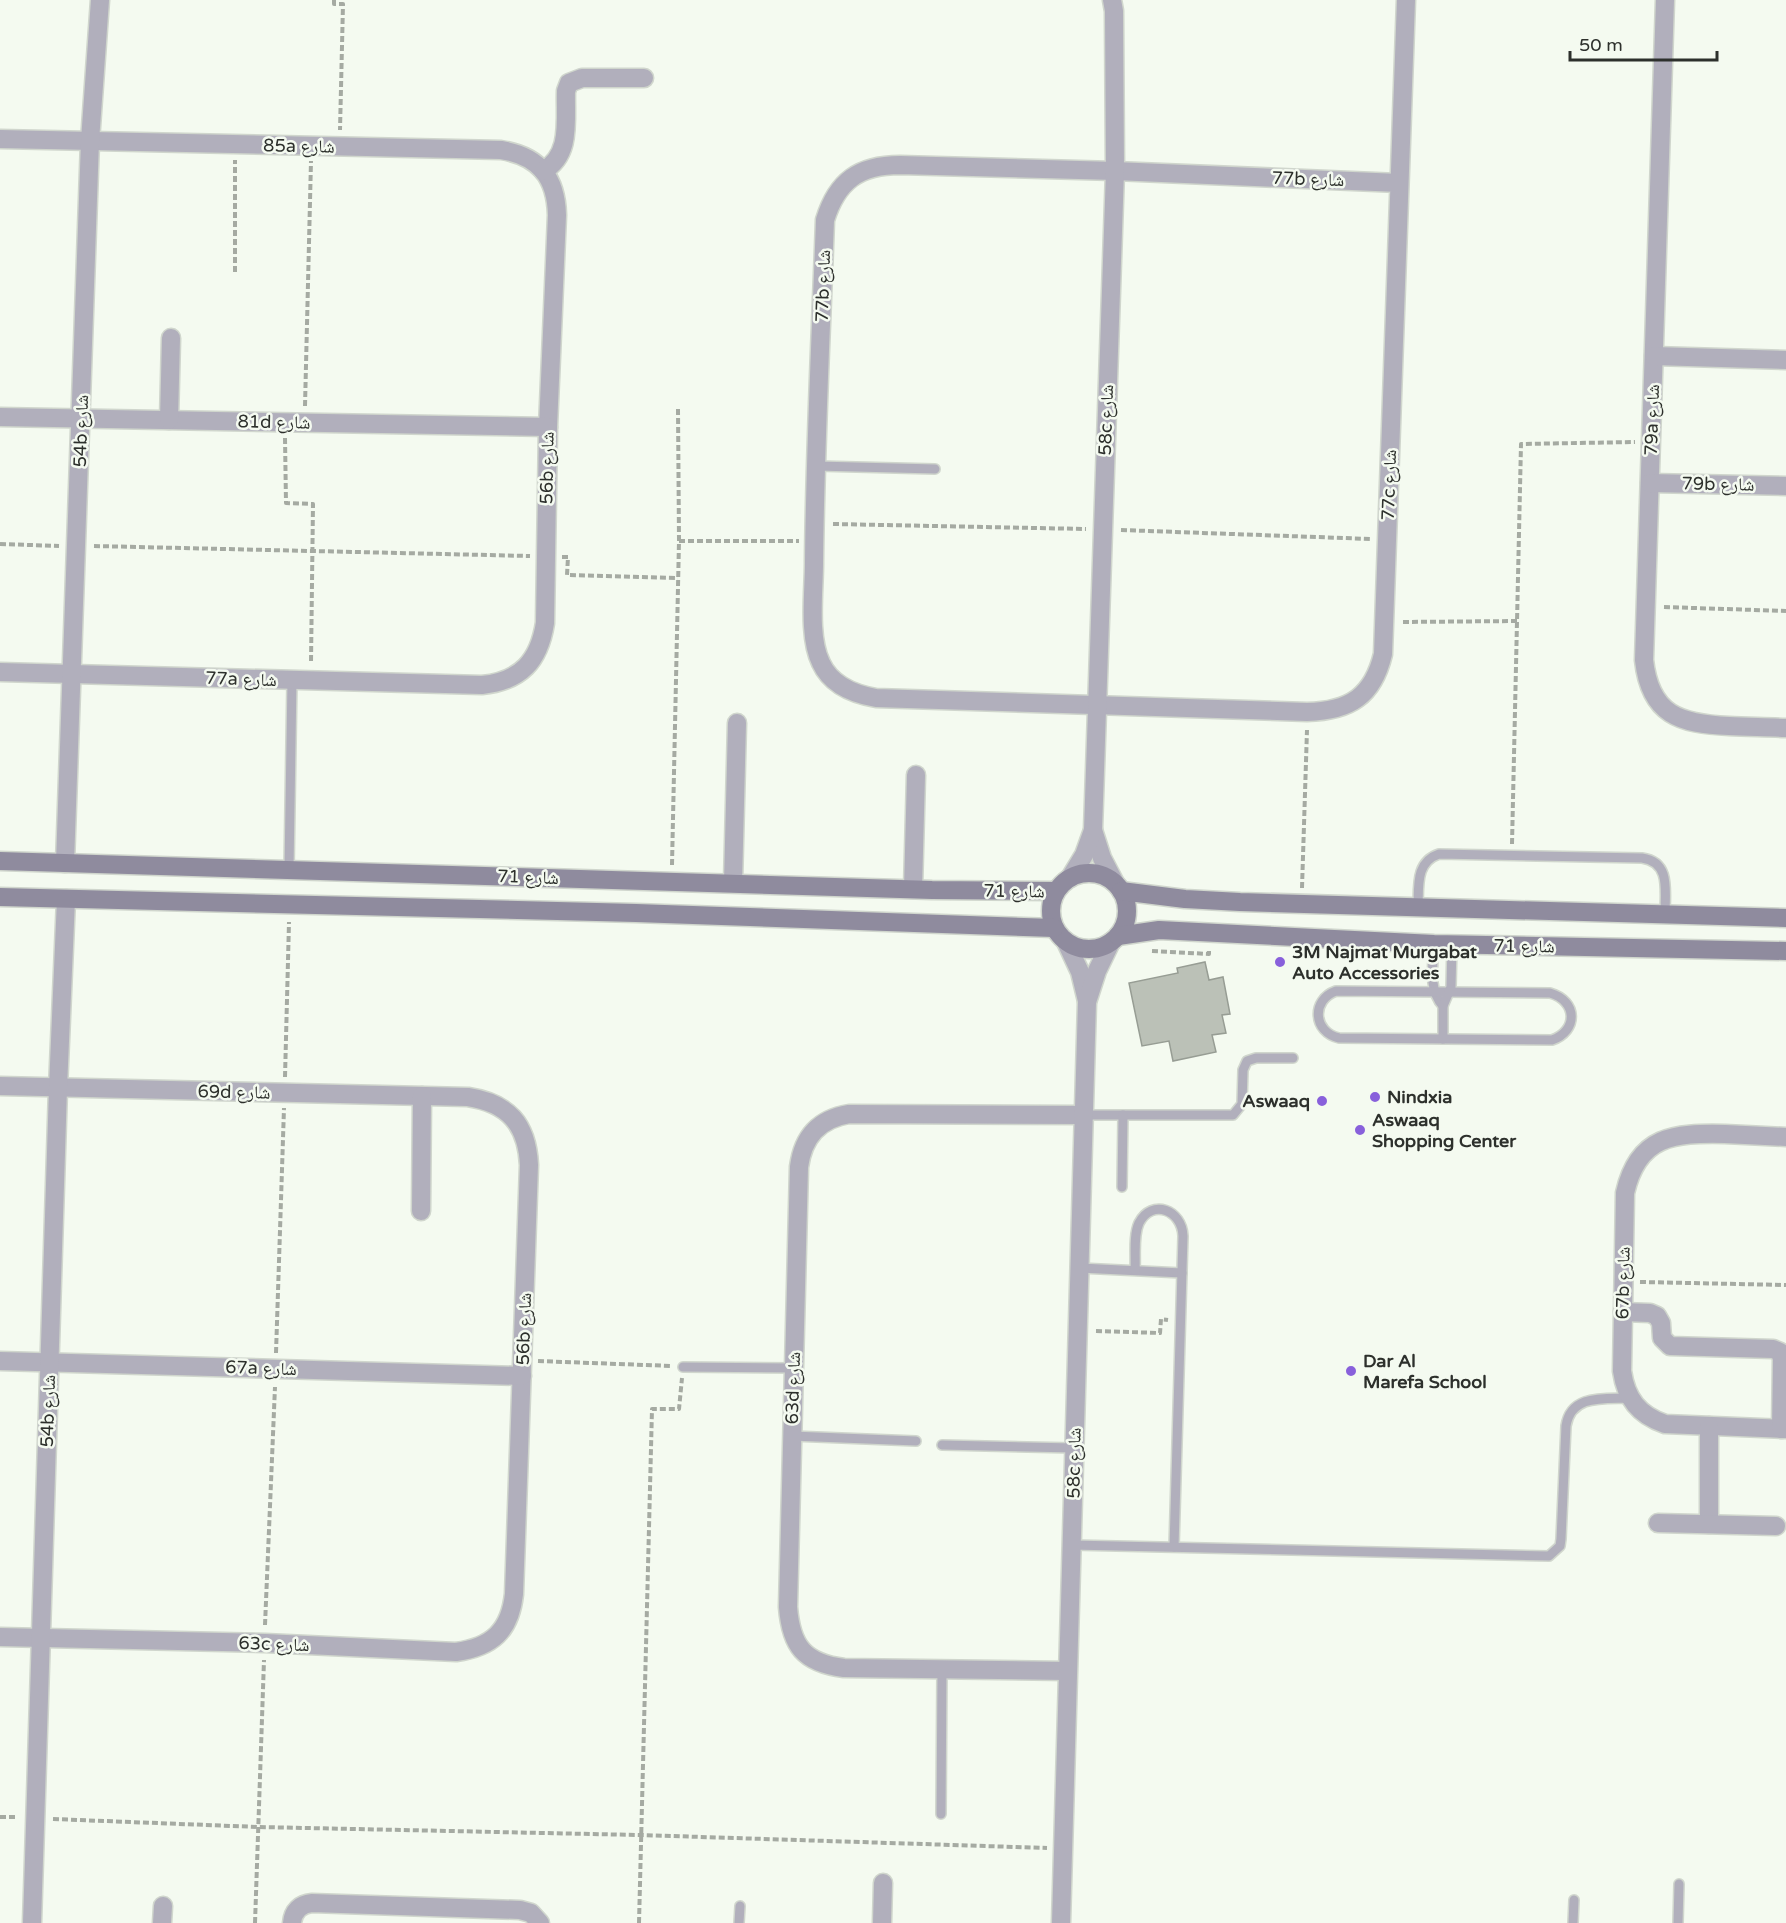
<svg xmlns="http://www.w3.org/2000/svg" width="1786" height="1923" viewBox="0 0 1786 1923" font-family="'Varela Round','Noto Naskh Arabic',sans-serif">
  <rect width="100%" height="100%" fill="#f4faf0"/>
  <polygon fill="#bbc1b7" stroke="#979d94" stroke-width="1.5" points="1205,962 1209,980 1223,977 1230,1014 1222,1015 1226,1033 1212,1035 1216,1052 1173,1061 1169,1041 1142,1046 1129,983 1178,973 1177,968"/>
  <g fill="none" stroke-linecap="round" stroke-linejoin="round">
    <defs>
      <g id="lane">
        <polyline points="817,466 935,469"/>
        <polyline points="289,869 292,680"/>
        <path d="M 1418,907 C 1419,887 1415,862 1439,854 L 1642,858 C 1671,862 1665,891 1665,914"/>
        <path d="M 1434,944 C 1433,965 1428,990 1443,1006"/>
        <path d="M 1336,991 L 1550,993 C 1578,1001 1578,1031 1552,1040 L 1339,1038 C 1313,1032 1311,1000 1336,991 Z"/>
        <polyline points="1443,1039 1443,1006 1451,987 1452,944"/>
        <polyline points="1084,1115 1233,1115 1242,1104 1243,1070 1247,1061 1256,1058 1293,1058"/>
        <polyline points="1122,1187 1123,1115"/>
        <polyline points="1080,1268 1182,1273"/>
        <path d="M 1135,1270 C 1136,1257 1133,1236 1139,1223 C 1152,1198 1182,1210 1183,1236 L 1174,1547"/>
        <polyline points="683,1367 794,1368"/>
        <polyline points="792,1436 916,1441"/>
        <polyline points="942,1445 1074,1448"/>
        <path d="M 1072,1545 L 1549,1556 L 1560,1546 L 1561,1539 L 1566,1426 C 1571,1394 1604,1399 1629,1398"/>
        <polyline points="941,1814 942,1669"/>
        <polyline points="739,1923 740,1906"/>
        <polyline points="1573,1923 1574,1900"/>
        <polyline points="1678,1923 1679,1884"/>
      </g>
      <g id="street">
        <path d="M 1665,0 L 1644,660 C 1650,715 1680,724 1729,726 C 1748,727 1767,727 1786,728"/>
        <path d="M 0,139 L 501,150 C 539,156 556,177 557,215 L 548,427 L 545,623 C 539,661 521,681 482,685 L 0,672"/>
        <path d="M 543,171 C 572,155 565,120 566,91 L 569,83 L 582,78 L 644,78"/>
        <path d="M 1399,183 L 1115,171 L 900,165 C 859,165 837,181 825,220 C 821,334 815,449 814,563 C 814,592 808,637 821,663 C 831,685 853,694 876,698 L 1307,712 C 1350,711 1373,696 1383,654 L 1406,0"/>
        <polyline points="1654,356 1786,360"/>
        <polyline points="0,417 548,427"/>
        <polyline points="169,420 171,338"/>
        <polyline points="1650,483 1786,486"/>
        <polyline points="1093,830 1102,858 1115,883"/>
        <polyline points="65,863 90,141 100,0"/>
        <polyline points="1070,878 1084,855 1093,830 1115,171 1114,11 1112,0"/>
        <polyline points="733,883 737,723"/>
        <polyline points="913,889 916,775"/>
        <polyline points="1066,942 1080,972 1087,1001"/>
        <path d="M 0,1086 L 468,1097 C 508,1103 527,1124 529,1165 L 514,1594 C 510,1631 492,1647 456,1652 L 265,1643 L 0,1637"/>
        <path d="M 1786,1137 C 1766,1136 1745,1135 1725,1134 C 1674,1133 1638,1135 1625,1193 L 1622,1371 C 1626,1399 1639,1415 1665,1424 L 1786,1429"/>
        <polyline points="421,1211 422,1096"/>
        <polyline points="1623,1312 1650,1313 1657,1316 1661,1323 1662,1338 1670,1346 1773,1349 1780,1352 1782,1359 1781,1429"/>
        <polyline points="0,1361 522,1376"/>
        <polyline points="1709,1426 1709,1524"/>
        <polyline points="1658,1523 1776,1526"/>
        <path d="M 1067,1671 L 844,1668 C 804,1663 791,1646 788,1607 L 799,1167 C 803,1137 819,1119 849,1114 L 1084,1115"/>
        <polyline points="32,1923 58,1088 66,899"/>
        <polyline points="162,1923 163,1906"/>
        <path d="M 292,1923 C 293,1911 300,1904 312,1903 L 520,1910 L 531,1913 L 540,1923"/>
        <polyline points="882,1923 883,1883"/>
        <polyline points="1061,1923 1087,1002 1097,971 1111,942"/>
      </g>
      <g id="secondary">
        <polyline points="0,861 932,890 1056,891"/>
        <circle cx="1089" cy="911" r="38"/>
        <polyline points="1121,891 1185,899 1240,902 1786,918"/>
        <polyline points="0,897 636,913 1054,928"/>
        <polyline points="1118,936 1159,930 1434,944 1786,951"/>
      </g>
    </defs>
    <use href="#lane" stroke="#d0d6cd" stroke-width="12"/>
    <use href="#street" stroke="#d0d6cd" stroke-width="21"/>
    <use href="#secondary" stroke="#d0d6cd" stroke-width="21"/>
    <g stroke="#a5aaa2" stroke-width="4" stroke-dasharray="6 3" stroke-linecap="butt">
      <polyline points="334,0 334,4 343,4 340,130"/>
      <polyline points="235,272 235,160"/>
      <polyline points="305,406 311,161"/>
      <polyline points="285,438 286,503 313,504 311,662"/>
      <polyline points="833,524 1086,529"/>
      <polyline points="1121,530 1371,539"/>
      <polyline points="679,541 799,541"/>
      <polyline points="0,544 59,546"/>
      <polyline points="94,546 530,556"/>
      <polyline points="562,557 568,557 567,575 678,578"/>
      <polyline points="1664,607 1786,611"/>
      <polyline points="1403,622 1517,621"/>
      <polyline points="1512,844 1521,444 1635,442"/>
      <polyline points="672,865 679,541 678,409"/>
      <polyline points="1302,888 1307,730"/>
      <polyline points="1152,951 1209,954 1209,950"/>
      <polyline points="285,1077 289,922"/>
      <polyline points="1640,1282 1786,1285"/>
      <polyline points="1096,1331 1160,1333 1161,1319 1168,1320"/>
      <polyline points="276,1353 284,1108"/>
      <polyline points="538,1361 672,1366"/>
      <polyline points="265,1625 275,1387"/>
      <polyline points="0,1817 18,1817"/>
      <polyline points="53,1819 258,1827 640,1835 1047,1848"/>
      <polyline points="255,1923 264,1660"/>
      <polyline points="639,1923 652,1409 679,1409 682,1378"/>
    </g>
    <use href="#lane" stroke="#b1afbc" stroke-width="9"/>
    <use href="#street" stroke="#b1afbc" stroke-width="18"/>
    <use href="#secondary" stroke="#8f8b9e" stroke-width="18"/>
  </g>
  <g fill="#8860db" stroke="#f4faf0" stroke-width="2">
    <circle cx="1280" cy="962" r="6"/>
    <circle cx="1375" cy="1097" r="6"/>
    <circle cx="1322" cy="1101" r="6"/>
    <circle cx="1360" cy="1130" r="6"/>
    <circle cx="1351" cy="1371" r="6"/>
  </g>
  <g text-anchor="middle" dominant-baseline="central" stroke-width="5" stroke-linejoin="round" paint-order="stroke">
    <g font-size="18" fill="#2d302c" stroke="#f4faf0">
      <text transform="translate(299 146) rotate(1)">85a شارع</text>
      <text transform="translate(1308 179) rotate(2)">77b شارع</text>
      <text transform="translate(823 286) rotate(-88)">77b شارع</text>
      <text transform="translate(1106 420) rotate(-88)">58c شارع</text>
      <text transform="translate(1652 420) rotate(-88)">79a شارع</text>
      <text transform="translate(274 422) rotate(1)">81d شارع</text>
      <text transform="translate(81 431) rotate(-88)">54b شارع</text>
      <text transform="translate(547 468) rotate(-89)">56b شارع</text>
      <text transform="translate(1718 484) rotate(1)">79b شارع</text>
      <text transform="translate(1389 485) rotate(-88)">77c شارع</text>
      <text transform="translate(241 679) rotate(2)">77a شارع</text>
      <text transform="translate(528 877) rotate(2)">شارع 71</text>
      <text transform="translate(1014 891) rotate(1)">شارع 71</text>
      <text transform="translate(1524 946) rotate(1)">شارع 71</text>
      <text transform="translate(234 1092) rotate(1)">69d شارع</text>
      <text transform="translate(1623 1283) rotate(-89)">67b شارع</text>
      <text transform="translate(524 1329) rotate(-88)">56b شارع</text>
      <text transform="translate(261 1368) rotate(2)">67a شارع</text>
      <text transform="translate(793 1388) rotate(-88)">63d شارع</text>
      <text transform="translate(48 1411) rotate(-88)">54b شارع</text>
      <text transform="translate(1074 1463) rotate(-89)">58c شارع</text>
      <text transform="translate(274 1644) rotate(2)">63c شارع</text>
    </g>
    <g font-size="18" font-weight="bold" fill="#2d302c" stroke="#f4faf0" text-anchor="start">
      <text x="1292" y="952">3M Najmat Murgabat<tspan x="1292" dy="21">Auto Accessories</tspan></text>
      <text x="1387" y="1097">Nindxia</text>
      <text x="1310" y="1101" text-anchor="end">Aswaaq</text>
      <text x="1372" y="1120">Aswaaq<tspan x="1372" dy="21">Shopping Center</tspan></text>
      <text x="1363" y="1361">Dar Al<tspan x="1363" dy="21">Marefa School</tspan></text>
    </g>
  </g>
  <path d="M1570 51v9h147v-9" fill="none" stroke="#2d302c" stroke-width="3"/>
  <text x="1579" y="51" font-size="18" fill="#2d302c" stroke="#f4faf0" stroke-width="4.5" paint-order="stroke">50 m</text>
</svg>
